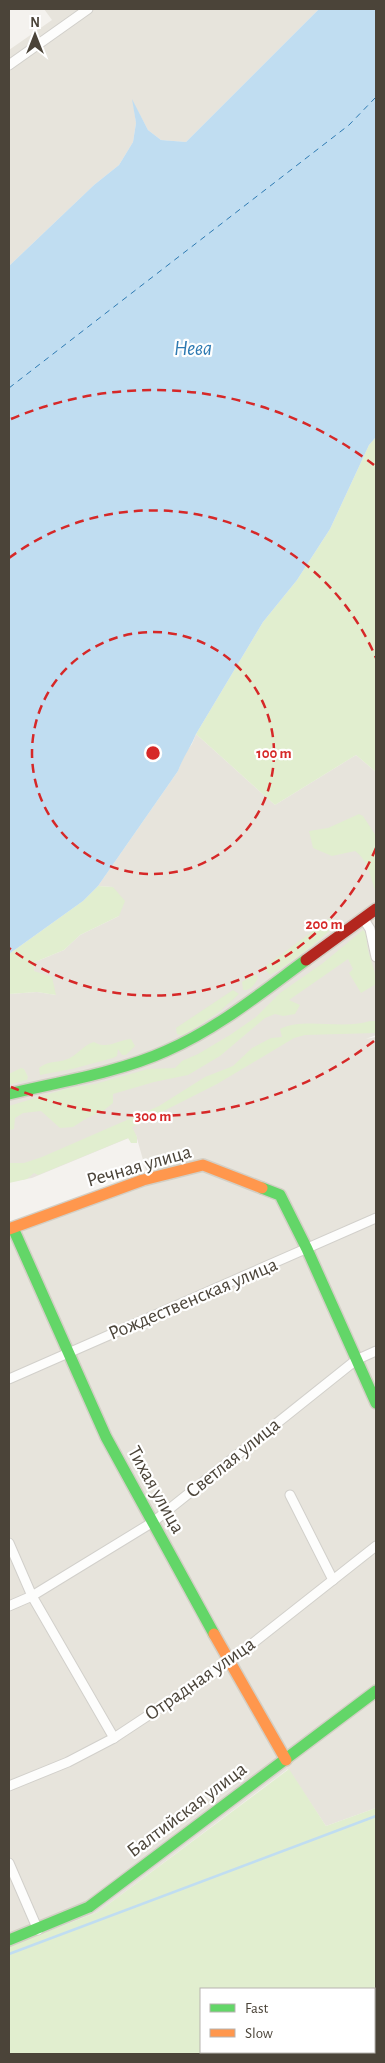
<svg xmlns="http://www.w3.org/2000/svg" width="385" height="2063" viewBox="0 0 385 2063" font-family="'Alegreya Sans',sans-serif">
  <rect width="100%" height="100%" fill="#f4f2ee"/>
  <g fill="#e7e4dc">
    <polygon points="44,9 319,9 186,142 161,140 148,130 133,102 136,123 133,142 119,165 94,185 9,266 9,50 52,20"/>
    <polygon points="196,734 275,805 356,755 376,772 376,1035 366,1039 376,1037 376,1808 326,1826 288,1769 98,1912 9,1946 9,1224 147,1174 136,1135 32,1178 9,1182 9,994 37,992 56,995 34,971 35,962 64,950 80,935 119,916 113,887 98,886 178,771 184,755 192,744"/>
  </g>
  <g fill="#e1eecf" fill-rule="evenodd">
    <polygon points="376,437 376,772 356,755 275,805 196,734 263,622 297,580 330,529 369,445"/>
    <path d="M 359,814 L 363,816 L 376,836 L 376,892 C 370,878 369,861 355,851 L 332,856 L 313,848 L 309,831 L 328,828 Z"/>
    <polygon points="98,886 113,887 125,901 119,916 80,935 64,950 35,962 34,971 52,977 56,995 37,992 9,994 9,954 83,901"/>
    <path d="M 329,919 L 331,919 L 334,926 C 319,942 288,965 270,975 L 265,969 L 266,966 L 313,931 L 319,930 L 324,921 Z"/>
    <path d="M 363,930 L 367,934 C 365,955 376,964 376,984 L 361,993 L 349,973 L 353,969 L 348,959 L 289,1000 L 300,1005 L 295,1014 L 283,1016 L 275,1014 L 265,1018 L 220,1056 L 188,1075 L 154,1082 L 113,1094 L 113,1103 L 103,1111 L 87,1118 L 73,1127 L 60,1128 L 41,1111 L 23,1113 L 15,1118 L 14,1129 L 9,1130 L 9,1106 L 12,1105 L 69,1088 L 95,1084 L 148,1069 L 175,1068 L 182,1061 L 198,1054 L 230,1035 L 256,1017 L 280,993 L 323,963 Z"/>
    <path d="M 255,974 L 258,977 C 256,984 250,991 243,990 L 242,982 Z"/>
    <polygon points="233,990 239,994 219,1012 183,1036 177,1034 176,1028"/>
    <path d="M 370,1021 L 376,1021 L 376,1033 L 305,1035 L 294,1038 L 217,1084 L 132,1127 L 137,1137 L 137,1143 L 131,1143 L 128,1138 L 38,1175 L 34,1173 L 27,1179 L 9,1183 L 9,1163 L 24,1163 L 42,1157 L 159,1106 L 205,1077 L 233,1066 L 252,1048 L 271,1038 L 282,1037 L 280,1029 C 304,1017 341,1030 370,1021 Z"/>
    <path d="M 131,1039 L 135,1046 L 126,1055 L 122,1055 L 118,1049 L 117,1056 L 113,1058 L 72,1069 L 40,1075 L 39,1068 C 51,1059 57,1064 70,1058 C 79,1053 84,1045 94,1042 C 108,1050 117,1040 131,1039 Z"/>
    <polygon points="21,1068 24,1069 28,1077 27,1080 9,1085 9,1074"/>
    <path d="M 289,1769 L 326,1826 L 376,1808 L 376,2054 L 9,2054 L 9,1946 L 98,1912 ZM 201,1989 L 374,1989 L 374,2052 L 201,2052 Z"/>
  </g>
  <path fill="#c0ddf1" d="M 319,9 L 376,9 L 376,437 L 369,445 L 330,529 L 297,580 L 263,622 L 196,734 C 191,747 183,757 178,771 L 98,886 L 83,901 L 9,954 L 9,266 L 94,185 L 119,165 L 133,142 L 136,123 L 132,99 L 148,130 L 161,140 L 186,142 Z"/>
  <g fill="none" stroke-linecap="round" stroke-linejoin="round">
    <polyline stroke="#c0ddf1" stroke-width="2.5" points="9,1954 376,1816"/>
    <polyline stroke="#2e7ab2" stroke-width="1" stroke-dasharray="6 5" stroke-linecap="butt" points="9,388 349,125 376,97"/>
    <defs>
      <g id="street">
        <polyline points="9,65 88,9"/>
        <polyline points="363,918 370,929 376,957"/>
        <polyline points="9,1379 376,1218"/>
        <polyline points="290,1495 333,1580"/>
        <polyline points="9,1543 32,1596 114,1738"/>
        <polyline points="9,1606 32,1596 153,1522 356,1360 376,1351"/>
        <polyline points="9,1786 68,1762 114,1738 229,1662 376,1546"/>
        <polyline points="9,1863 38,1930"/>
      </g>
      <g id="fast">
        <path d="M 9,1094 C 59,1082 120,1072 166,1051 C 217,1029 261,993 306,960"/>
        <polyline points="262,1188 280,1195 307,1249 376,1403"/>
        <polyline points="13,1228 106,1437 214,1634"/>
        <polyline points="9,1940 89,1907 376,1691"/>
      </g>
      <g id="slow">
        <polyline points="9,1229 143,1180 203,1165 262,1188"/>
        <polyline points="214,1634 286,1760"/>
      </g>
      <polyline id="jam" points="306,960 376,909"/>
    </defs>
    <use href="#street" stroke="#d2d0cb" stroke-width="11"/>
    <use href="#fast" stroke="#d3cfc5" stroke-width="14"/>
    <use href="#slow" stroke="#d3cfc5" stroke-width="14"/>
    <use href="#jam" stroke="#d3cfc5" stroke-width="14"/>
    <use href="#street" stroke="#fdfdfc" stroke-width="9"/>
    <use href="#fast" stroke="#63d668" stroke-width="11"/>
    <use href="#slow" stroke="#ff974d" stroke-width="11"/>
    <use href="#jam" stroke="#b3261e" stroke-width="11"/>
  </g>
  <g fill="none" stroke="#d62828" stroke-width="2.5" stroke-dasharray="9 6">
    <circle cx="153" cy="753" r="121"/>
    <path d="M376 848A242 242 0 0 1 9 948M9 558A242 242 0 0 1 376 658"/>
    <path d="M374 1041A363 363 0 0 1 11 1087M11 419A363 363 0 0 1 374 465"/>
  </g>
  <g text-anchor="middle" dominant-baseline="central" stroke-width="4.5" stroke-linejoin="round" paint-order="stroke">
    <g font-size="20" fill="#4b4439" stroke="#fff">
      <text transform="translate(139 1166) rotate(-16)">Речная улица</text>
      <text transform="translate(193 1299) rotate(-23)">Рождественская улица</text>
      <text transform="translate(233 1458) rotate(-39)">Светлая улица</text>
      <text transform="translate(156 1490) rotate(61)">Тихая улица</text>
      <text transform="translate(200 1679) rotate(-35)">Отрадная улица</text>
      <text transform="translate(187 1810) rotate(-37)">Балтийская улица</text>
    </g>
    <g font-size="21" font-style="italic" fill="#2e7ab2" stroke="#fff">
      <text x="193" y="348">Нева</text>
    </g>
  </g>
  <circle cx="153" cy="753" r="8" fill="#d62828" stroke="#fff" stroke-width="2.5"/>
  <g font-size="15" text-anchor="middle" font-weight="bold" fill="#d62828" stroke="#fff" stroke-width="4.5" stroke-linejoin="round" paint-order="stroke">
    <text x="274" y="758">100 m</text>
    <text x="324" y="929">200 m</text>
    <text x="153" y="1121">300 m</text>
  </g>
  <rect width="385" height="2063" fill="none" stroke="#4b4439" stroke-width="20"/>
  <rect x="200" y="1988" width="175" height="65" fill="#ffffff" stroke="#b7b4b0"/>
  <rect x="210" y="2004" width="25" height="8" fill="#63d668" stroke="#b7b4b0"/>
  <text x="245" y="2013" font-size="15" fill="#4b4439">Fast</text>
  <rect x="210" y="2029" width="25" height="8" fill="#ff974d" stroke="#b7b4b0"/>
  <text x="245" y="2038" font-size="15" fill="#4b4439">Slow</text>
  <g transform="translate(35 35)" stroke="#ffffff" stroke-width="4" paint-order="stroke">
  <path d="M0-4L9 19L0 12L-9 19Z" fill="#4b4439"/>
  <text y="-8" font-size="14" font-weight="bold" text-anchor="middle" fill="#4b4439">N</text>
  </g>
</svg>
